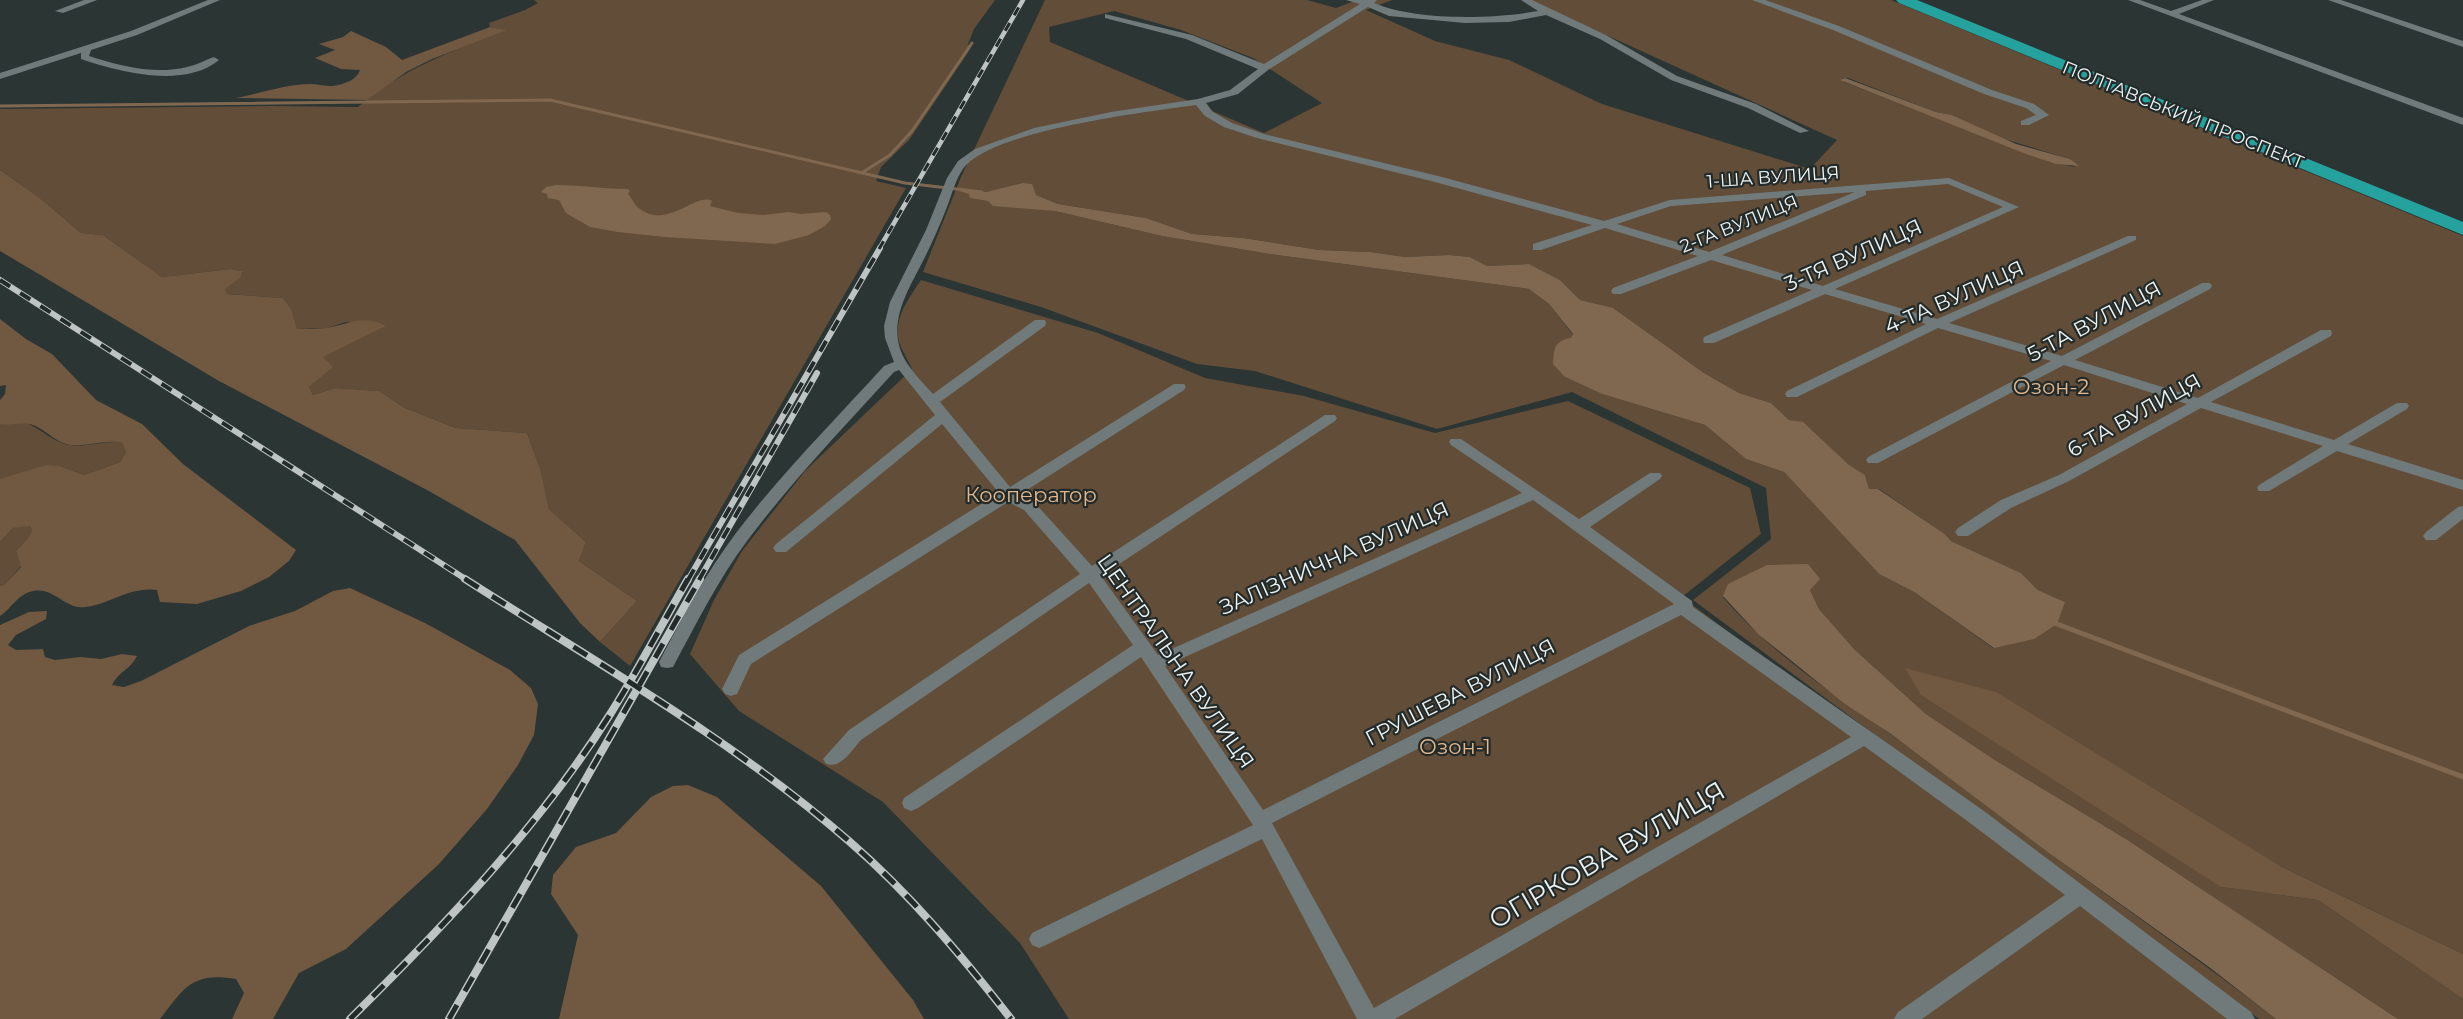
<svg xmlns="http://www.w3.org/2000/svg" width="2463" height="1019" viewBox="0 0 2463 1019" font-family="Montserrat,sans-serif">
  <rect width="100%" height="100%" fill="#2b3534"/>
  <g fill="#624d38" fill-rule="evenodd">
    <path d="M 534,0 L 995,0 L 974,29 L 968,44 L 971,47 L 967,54 L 909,140 L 881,167 L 876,181 L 906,188 L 630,666 L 600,642 L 637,601 L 579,561 L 586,542 L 549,509 L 541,471 L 527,433 L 456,428 L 405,408 L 379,391 L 335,388 L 313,395 L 309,387 L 332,367 L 322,357 L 385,326 L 346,322 L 327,328 L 297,329 L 292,310 L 283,298 L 227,294 L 224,289 L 242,271 L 230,269 L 162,277 L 103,235 L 81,233 L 40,198 L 0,170 L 0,109 L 273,106 L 358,107 C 406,67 448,53 505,30 L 490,27 L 489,23 L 525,10 L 538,3 Z"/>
    <path d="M 1045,0 L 1307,0 L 1336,8 L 1357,0 L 1392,0 L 1366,10 L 1435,41 L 1509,60 L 1602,104 L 1810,169 L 1837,140 L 1529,0 L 1891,0 L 2463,236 L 2463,954 L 2280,866 L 2221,887 L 2318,900 L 2463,999 L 2463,1019 L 2398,1019 L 2126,839 L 1995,760 L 1926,714 L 1855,650 L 1819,609 L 1810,590 L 1723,597 C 1779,663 1852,705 1921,756 C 1964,787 2006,820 2048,852 C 2124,908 2201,961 2276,1019 L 2259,1019 L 1693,600 L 1771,539 L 1766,488 L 1572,392 L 1437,429 L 1255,371 L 1197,364 L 1041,307 L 923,272 L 961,177 ZM 1114,11 L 1181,30 L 1253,58 L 1322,103 L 1264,133 L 1050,42 L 1049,27 ZM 1848,78 L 1936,112 L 1952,115 L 2001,138 L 2070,159 L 2075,167 L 2050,162 L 1844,82 L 1842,79 ZM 1022,183 L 1036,195 L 1058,204 L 1146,218 L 1192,234 L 1243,238 L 1319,250 L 1370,252 L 1405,257 L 1449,255 L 1470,257 L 1487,266 L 1529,264 L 1560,280 L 1580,300 L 1614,309 L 1704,373 L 1739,393 L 1771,403 L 1789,420 L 1803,423 L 1848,464 L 1865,475 L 1869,489 L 1879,489 L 1945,534 L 1951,541 L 2021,573 L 2038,590 L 2065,602 L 1993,648 L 1914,592 L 1879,574 L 1784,472 L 1746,459 L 1705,425 L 1602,394 L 1565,377 L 1573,335 L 1549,304 L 1529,289 L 1270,254 L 1162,236 L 1055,211 L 971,198 L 970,194 L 961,189 L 986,192 Z"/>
    <path d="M 921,280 L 1098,333 L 1205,378 L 1304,396 L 1435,433 L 1568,401 L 1750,488 L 1761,534 L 1682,597 L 2241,1019 L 1069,1019 L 1020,943 L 883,802 L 739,711 L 690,654 L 714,600 L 742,551 L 805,471 L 912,369 C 908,360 902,351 899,342 C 893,319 909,298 921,280 Z"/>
    <path d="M 23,422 C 40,427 53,443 70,445 C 88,448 105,439 124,443 L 126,452 L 120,462 L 84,475 L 60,466 L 0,479 L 0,424 Z"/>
    <polygon points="23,525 30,526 32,530 28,538 16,551 21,566 5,584 0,586 0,542 13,528"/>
  </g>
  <g fill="#705841">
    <path d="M 490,27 L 507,30 L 432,59 L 406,72 L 367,100 L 236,98 C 259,94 286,84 310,84 C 320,84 328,88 338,85 C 347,83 357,79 360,70 L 341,69 L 315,58 L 335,50 L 319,44 L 343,37 L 351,31 L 386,47 L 402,60 Z"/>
    <path d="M 0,170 L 40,198 L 81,233 L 103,235 L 162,277 L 230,269 L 242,271 L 241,277 L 225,289 L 227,294 L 283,298 L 292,310 L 297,329 C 307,329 317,329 326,328 C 349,324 364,314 386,326 L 323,357 L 333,367 L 309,387 L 313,395 L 335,388 L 379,391 L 405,408 L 456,428 L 527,433 L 541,471 L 549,509 L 586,542 L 579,561 L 637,601 L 600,642 L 580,623 L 515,540 L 427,490 L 219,381 L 0,251 Z"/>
    <path d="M 0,319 L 26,339 L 52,354 L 96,400 L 142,424 L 183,464 L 296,550 L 289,561 L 269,577 L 241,591 L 197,604 L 160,602 L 157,590 C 130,586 111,604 85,607 C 65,610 55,587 33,591 C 18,594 12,608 0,616 L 0,586 L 5,584 L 21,567 L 16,551 L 28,538 L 32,530 L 30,526 L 13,528 L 0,542 L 0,479 L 46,465 L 60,466 L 84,475 L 120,462 L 126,452 L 123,443 C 105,439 89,447 71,445 C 55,443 47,430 33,425 C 22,421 11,426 0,424 L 0,400 L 5,394 L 6,385 L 0,386 Z"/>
    <path d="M 350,588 L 425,623 L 510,670 L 531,688 L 538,704 L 534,735 L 518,765 L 487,809 L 439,864 L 346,949 L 299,973 L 273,1019 L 232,1019 L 244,993 L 236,979 C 192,972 185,987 160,1019 L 0,1019 L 0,625 L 29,612 L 47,611 L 46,619 L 16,635 L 8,645 L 16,650 L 43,649 L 45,657 L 55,660 L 80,657 L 101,659 L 122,654 L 137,656 C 131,669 118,672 112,685 L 124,687 L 141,681 L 249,626 L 295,611 L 333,591 Z"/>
    <polygon points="1905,668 1996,692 2280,866 2463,954 2463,999 2318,900 2221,887 1921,695"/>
    <polygon points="688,785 717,797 821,886 913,1000 924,1019 559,1019 578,935 551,894 553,875 576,847 616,833 651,797 673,786"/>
  </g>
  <g fill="#806850">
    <polygon points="1845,78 1936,112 1952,115 2016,144 2070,159 2079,166 2056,164 2026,154 1840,80"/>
    <path d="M 1022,183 L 1032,184 L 1036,195 L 1058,204 L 1146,218 L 1192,234 L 1243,238 L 1319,250 L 1370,252 L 1405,257 L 1449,255 L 1470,257 L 1487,266 L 1529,264 L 1560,280 L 1580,300 L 1613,308 L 1704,373 L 1739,393 L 1771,403 L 1789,420 L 1803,422 L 1848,464 L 1865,475 L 1869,489 L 1878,489 L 1945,534 L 1951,541 L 2021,573 L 2038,590 L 2065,602 L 2057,624 L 2034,639 L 1994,648 L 1914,592 L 1879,574 L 1784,472 L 1746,459 L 1705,425 L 1602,394 L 1565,377 L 1553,364 C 1554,348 1554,341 1571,338 L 1573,334 L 1549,304 L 1529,289 L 1270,254 L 1162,236 L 1055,211 L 993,206 L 988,201 L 970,198 L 969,194 L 959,191 L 961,189 L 986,192 Z"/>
    <path d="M 556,185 C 581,185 604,189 628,189 L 630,191 L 628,194 C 633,199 634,205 640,209 C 667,230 696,192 712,201 L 710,206 L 738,213 L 763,215 L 789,212 L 801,214 L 826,212 L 830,215 L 831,219 L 825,226 L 809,235 L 775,244 L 665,237 L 618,232 L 590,227 L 566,213 L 559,200 L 548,198 L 547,194 L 541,192 L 546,187 Z"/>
    <polygon points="1808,564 1820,579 1810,590 1819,609 1855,650 1926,714 1995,760 2126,839 2398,1019 2276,1019 2209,967 2049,853 1891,734 1845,704 1758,634 1723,596 1728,584 1767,565"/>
  </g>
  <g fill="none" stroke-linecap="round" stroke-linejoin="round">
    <g stroke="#806850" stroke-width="3">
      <polyline points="0,106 550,100 905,183 982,192"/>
      <polyline points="863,172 890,155 912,131 972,43"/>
    </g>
    <polyline stroke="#806850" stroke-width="5" points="2057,624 2463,777"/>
    <g fill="#707a7a" fill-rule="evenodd">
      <polygon points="84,0 97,0 63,13 55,11"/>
      <path d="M 208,0 L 220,0 L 137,35 L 91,50 L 89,56 C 120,66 155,75 187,67 C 197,65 205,60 214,57 L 219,60 C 184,89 119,72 81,59 L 81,53 L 0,79 L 0,73 L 131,31 Z"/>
      <path d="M 1346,0 L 1377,0 L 1374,3 C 1416,21 1493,19 1538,11 L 1521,0 L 1532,0 L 1606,35 L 1677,76 L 1756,104 L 1809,131 L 1800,133 L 1748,108 L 1671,80 L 1600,39 L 1546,15 L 1509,22 L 1465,23 L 1389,16 L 1368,7 L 1268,70 L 1238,94 L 1206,103 L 1213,112 L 1232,123 L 1264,134 L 1442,177 L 1604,221 L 1670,200 L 1949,178 L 2019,207 L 1835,289 L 1937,319 L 2128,236 L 2136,236 L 2136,240 L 1949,323 L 2062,356 L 2202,283 L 2210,283 L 2212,286 L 2210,289 L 2075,360 L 2198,398 L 2321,330 L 2331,330 L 2332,333 L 2331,336 L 2211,402 L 2334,440 L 2397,403 L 2407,403 L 2409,406 L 2407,409 L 2348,444 L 2463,480 L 2463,490 L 2337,451 L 2269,491 L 2259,491 L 2257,488 L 2259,485 L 2323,446 L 2201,408 L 2069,481 L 2011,508 L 1968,536 L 1958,536 L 1955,532 L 1958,528 L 2001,500 L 2059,475 L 2187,404 L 2064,365 L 1878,463 L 1868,463 L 1866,460 L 1868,457 L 2051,361 L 1938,328 L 1797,397 L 1787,397 L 1785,394 L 1787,391 L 1926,324 L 1825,294 L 1714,343 L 1704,343 L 1703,340 L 1704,337 L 1812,290 L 1711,260 L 1621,294 L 1613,294 L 1611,291 L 1613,288 L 1698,256 L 1605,228 L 1541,250 L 1533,250 L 1533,244 L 1592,225 L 1435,182 L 1257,138 L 1224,127 L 1205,116 L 1196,105 C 1147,112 991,130 963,169 C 955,180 952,195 947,207 C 940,225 932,243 923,261 C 907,292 884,328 907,363 C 914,374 924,384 933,394 L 1035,320 L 1045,320 L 1046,323 L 1045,326 L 940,402 L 1010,487 L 1174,384 L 1184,384 L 1186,387 L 1184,390 L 1019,495 L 1034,502 L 1092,566 L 1325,415 L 1335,415 L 1337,418 L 1335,421 L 1101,576 L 1158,655 L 1522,493 L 1451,445 L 1449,442 L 1451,439 L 1461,439 L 1579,519 L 1650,473 L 1660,473 L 1662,476 L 1660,479 L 1590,527 L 1692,601 L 1693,607 L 1984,811 L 2251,1012 L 2255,1019 L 2227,1019 L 2080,906 L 1922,1019 L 1894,1019 L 1898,1012 L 2065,895 L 1970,823 L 1864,746 L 1395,1019 L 1357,1019 L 1262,839 L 1046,945 L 1039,948 L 1032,945 L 1029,939 L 1032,933 L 1253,825 L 1141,657 L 918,808 L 911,811 L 904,808 L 902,803 L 904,798 L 1133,645 L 1089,583 L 861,740 C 852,750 841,769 826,764 L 823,759 L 849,730 L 1080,574 L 1024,510 L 1008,502 L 751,664 L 737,694 L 731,696 L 725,694 L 722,689 L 739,655 L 999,493 L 942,424 L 786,552 L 776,552 L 773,548 L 776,544 L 935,415 L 899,370 L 894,372 C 844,427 792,481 747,541 C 718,580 696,624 673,667 L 667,668 L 661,667 L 659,662 C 682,618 706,573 736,533 C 781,474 834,421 884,366 L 894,362 L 885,338 L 884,326 L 890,302 L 926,230 L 947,178 L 958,161 L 975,149 L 1034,128 L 1111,112 L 1198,99 L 1230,90 L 1258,69 L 1186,39 L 1105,18 L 1105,14 L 1192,35 L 1264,64 L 1360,4 ZM 1948,184 L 2003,207 L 1823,286 L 1722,255 L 1866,195 L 1866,191 ZM 1855,192 L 1709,252 L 1617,224 L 1671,206 ZM 1533,500 L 1674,604 L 1263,810 L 1165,666 ZM 1681,615 L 1851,737 L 1374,1008 L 1272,823 Z"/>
      <polygon points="1752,0 1765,0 1839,26 1992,90 2034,104 2049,115 2029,125 2021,125 2021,121 2036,115 2026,108 1984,94 1833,30"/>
      <polygon points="2128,0 2140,0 2171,11 2202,0 2214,0 2179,14 2463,118 2463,125"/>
      <polygon points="2328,0 2341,0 2463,41 2463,47"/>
      <polygon points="2463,506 2463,519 2436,540 2426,540 2423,536 2426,532 2458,507"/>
    </g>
    <polygon fill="#25a19e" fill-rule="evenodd" points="1896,0 1917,0 2463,222 2463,235 1899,3"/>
    <defs>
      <polyline id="rail-far2" points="879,249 1023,0"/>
      <g id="rail-far1">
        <polyline points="0,280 467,580"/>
        <polyline points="688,580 880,248"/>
        <polyline points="699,580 817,373"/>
      </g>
      <g id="rail">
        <path d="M 465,579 C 595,662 732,739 850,842 C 910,894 962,956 1011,1019"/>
        <path d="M 350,1019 C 444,926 538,828 609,716 C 637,672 662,624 688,579"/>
        <polyline points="449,1019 700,579"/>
      </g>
    </defs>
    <use href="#rail-far2" stroke="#bdc4c3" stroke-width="4.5"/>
    <use href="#rail-far1" stroke="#bdc4c3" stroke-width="6"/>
    <use href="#rail" stroke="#bdc4c3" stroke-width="8"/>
    <use href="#rail-far2" stroke="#222b2a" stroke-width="3" stroke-dasharray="9" stroke-linecap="butt"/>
    <use href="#rail-far1" stroke="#222b2a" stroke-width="4" stroke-dasharray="12" stroke-linecap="butt"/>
    <use href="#rail" stroke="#222b2a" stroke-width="5" stroke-dasharray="16" stroke-linecap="butt"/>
  </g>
  <g text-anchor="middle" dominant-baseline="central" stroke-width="4.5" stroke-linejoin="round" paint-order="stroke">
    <g font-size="18" fill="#ecf2f1" stroke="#222b2a">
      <text transform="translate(2183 115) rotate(22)">ПОЛТАВСЬКИЙ ПРОСПЕКТ</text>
      <text transform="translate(1773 177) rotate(-4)">1-ША ВУЛИЦЯ</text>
      <text transform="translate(1739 224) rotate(-22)">2-ГА ВУЛИЦЯ</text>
    </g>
    <g font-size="21" fill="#ecf2f1" stroke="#222b2a">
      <text transform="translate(1853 255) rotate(-24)">3-ТЯ ВУЛИЦЯ</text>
      <text transform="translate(1954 297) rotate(-24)">4-ТА ВУЛИЦЯ</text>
      <text transform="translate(2094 321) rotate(-28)">5-ТА ВУЛИЦЯ</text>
      <text transform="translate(2134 415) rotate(-29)">6-ТА ВУЛИЦЯ</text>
      <text transform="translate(1334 558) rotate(-24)">ЗАЛІЗНИЧНА ВУЛИЦЯ</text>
      <text transform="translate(1176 661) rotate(55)">ЦЕНТРАЛЬНА ВУЛИЦЯ</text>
      <text transform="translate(1460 692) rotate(-27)">ГРУШЕВА ВУЛИЦЯ</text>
    </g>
    <g font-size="21" fill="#e3b68b" stroke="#222b2a">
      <text x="2051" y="386">Озон-2</text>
      <text x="1031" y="494">Кооператор</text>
      <text x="1455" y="746">Озон-1</text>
    </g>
    <g font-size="26" fill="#ecf2f1" stroke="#222b2a">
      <text transform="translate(1607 855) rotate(-30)">ОГІРКОВА ВУЛИЦЯ</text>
    </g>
  </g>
</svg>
